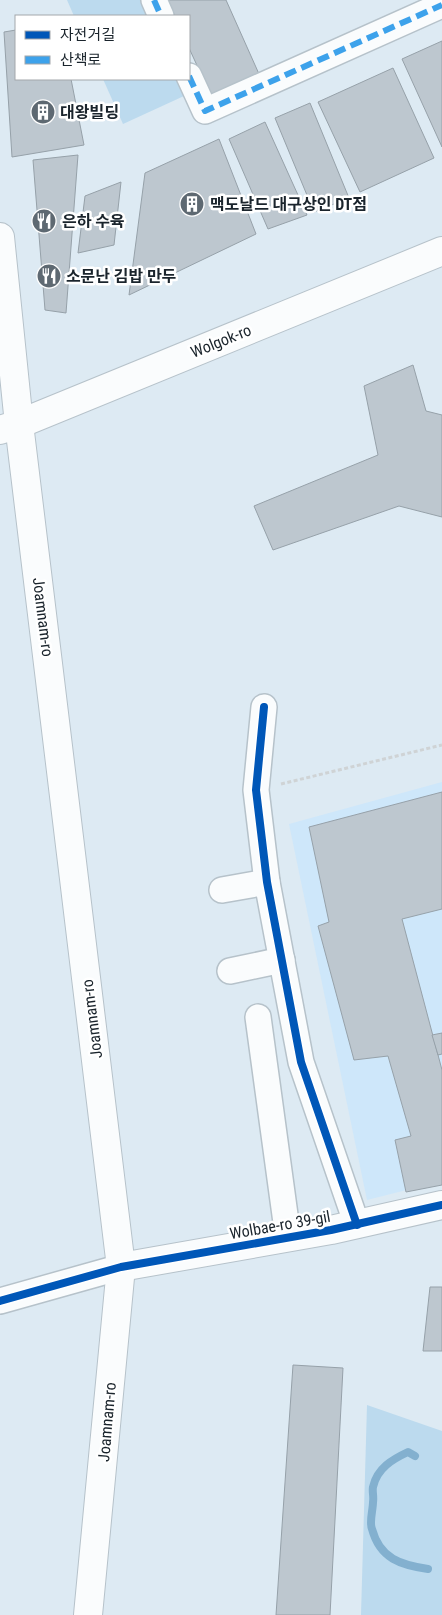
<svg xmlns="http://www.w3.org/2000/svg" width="442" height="1615" viewBox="0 0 442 1615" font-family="'Roboto Condensed','Noto Sans KR',sans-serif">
  <rect width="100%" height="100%" fill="#ddeaf3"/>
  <polygon fill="#cee7fa" points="442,782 442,1181 367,1200 289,824"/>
  <g fill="#bcdaee">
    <polygon points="67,0 141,0 148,16 74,16"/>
    <polygon points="103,79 177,79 184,96 123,124"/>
    <polygon points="367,1405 442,1431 442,1615 361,1615"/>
  </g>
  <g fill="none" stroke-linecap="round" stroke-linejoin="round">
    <path stroke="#83b0cf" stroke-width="8" d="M 415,1456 L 408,1452 C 393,1459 377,1468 373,1487 C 372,1491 374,1497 373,1502 C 373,1510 369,1522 372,1529 C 380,1559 401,1565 428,1569"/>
  </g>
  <g fill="#bdc7cf" stroke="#96a1a9">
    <polygon points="167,0 226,0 259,74 211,96 189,48 189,16 175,16"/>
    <polygon points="16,30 16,79 71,79 84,145 12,157 4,32"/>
    <polygon points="442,41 442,147 402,59"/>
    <polygon points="393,68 434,158 360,192 318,102"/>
    <polygon points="310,103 349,198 314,212 275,118"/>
    <polygon points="265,122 307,215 268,229 229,139"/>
    <polygon points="219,139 256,234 129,295 145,173"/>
    <polygon points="78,155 66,313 45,310 33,160"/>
    <polygon points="121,182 114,245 78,253 85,196"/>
    <polygon points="413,365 426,411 442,415 442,517 399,506 273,550 254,506 378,455 364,386"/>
    <polygon points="442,792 442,909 402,919 442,1070 442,1185 406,1192 395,1140 411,1136 388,1056 354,1060 318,926 329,922 309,827"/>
    <polygon points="442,1033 442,1054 438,1055 432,1035"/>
    <polygon points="430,1287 442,1287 442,1351 423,1351"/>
    <polygon points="293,1365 343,1368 330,1615 276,1615"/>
  </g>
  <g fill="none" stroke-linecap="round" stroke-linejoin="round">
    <defs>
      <g id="street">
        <polyline points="154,0 161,16"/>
        <polyline points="189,76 205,111 442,5"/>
        <polyline points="264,707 256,790 267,882 301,1062 357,1225"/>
        <polyline points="222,890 267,882"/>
        <polyline points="230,971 282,960"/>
        <polyline points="258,1017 288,1237"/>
        <polyline points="0,1301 121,1267"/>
      </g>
      <g id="secondary">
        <polyline points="0,237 19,424 121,1267 88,1615"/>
        <polyline points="0,430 19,424 442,251"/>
        <polyline points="121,1267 331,1230 442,1205"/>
      </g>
    </defs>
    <use href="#street" stroke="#b6c2ca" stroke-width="28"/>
    <use href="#secondary" stroke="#b6c2ca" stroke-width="30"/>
    <polyline stroke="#cfd3d5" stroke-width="3" stroke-dasharray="4 2.5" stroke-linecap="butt" points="281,784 442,745"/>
    <use href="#street" stroke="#fafcfd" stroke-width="25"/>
    <use href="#secondary" stroke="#fafcfd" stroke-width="28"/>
    <g stroke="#3da2eb" stroke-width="6" stroke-dasharray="12 6" stroke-linecap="butt">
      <polyline points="154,0 161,16"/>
      <polyline points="189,76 205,111 442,5"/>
    </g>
    <defs>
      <g id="cycleway">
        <polyline points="264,707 256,790 267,882 301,1062 357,1225"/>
        <polyline points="0,1301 121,1267 331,1230 442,1205"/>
      </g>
    </defs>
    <use href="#cycleway" stroke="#fff" stroke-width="11"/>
    <use href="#cycleway" stroke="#0057b8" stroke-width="8"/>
  </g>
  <defs>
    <symbol id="building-disc" viewBox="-11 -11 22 22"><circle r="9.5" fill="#5e6972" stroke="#fff"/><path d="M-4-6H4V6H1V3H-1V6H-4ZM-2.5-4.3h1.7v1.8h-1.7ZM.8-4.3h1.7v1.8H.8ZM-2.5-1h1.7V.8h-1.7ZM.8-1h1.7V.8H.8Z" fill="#fff"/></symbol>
    <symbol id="restaurant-disc" viewBox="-11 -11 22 22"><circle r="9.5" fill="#5e6972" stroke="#fff"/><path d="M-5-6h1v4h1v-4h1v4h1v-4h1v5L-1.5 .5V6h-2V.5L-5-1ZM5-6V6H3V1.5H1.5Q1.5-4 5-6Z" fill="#fff"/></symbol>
  </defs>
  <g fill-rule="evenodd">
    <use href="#building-disc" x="29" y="98" width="28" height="28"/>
    <use href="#building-disc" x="178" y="190" width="28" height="28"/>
    <use href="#restaurant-disc" x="30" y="207" width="28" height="28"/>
    <use href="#restaurant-disc" x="35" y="262" width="28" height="28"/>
  </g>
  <g text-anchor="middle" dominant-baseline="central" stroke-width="5" stroke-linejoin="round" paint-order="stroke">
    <g font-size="16" font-weight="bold" fill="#1a242c" stroke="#fff" text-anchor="start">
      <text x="60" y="112">대왕빌딩</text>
      <text x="210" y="204">맥도날드 대구상인 DT점</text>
      <text x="62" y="221">은하 수육</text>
      <text x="66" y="276">소문난 김밥 만두</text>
    </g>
    <g font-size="16" fill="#1a242c" stroke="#fff">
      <text transform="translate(221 341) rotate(-22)">Wolgok-ro</text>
      <text transform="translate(43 617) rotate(83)">Joamnam-ro</text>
      <text transform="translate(92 1019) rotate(-97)">Joamnam-ro</text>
      <text transform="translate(280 1225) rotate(-10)">Wolbae-ro 39-gil</text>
      <text transform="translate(107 1422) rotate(-85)">Joamnam-ro</text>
    </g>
  </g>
  <rect x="15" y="15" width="175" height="65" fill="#ffffff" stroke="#a3a7ab"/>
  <rect x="25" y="31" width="25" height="8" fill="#0057b8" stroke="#a3a7ab"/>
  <text x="60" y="40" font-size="15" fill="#1a242c">자전거길</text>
  <rect x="25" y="56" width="25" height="8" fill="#3da2eb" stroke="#a3a7ab"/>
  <text x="60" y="65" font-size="15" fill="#1a242c">산책로</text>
</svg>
